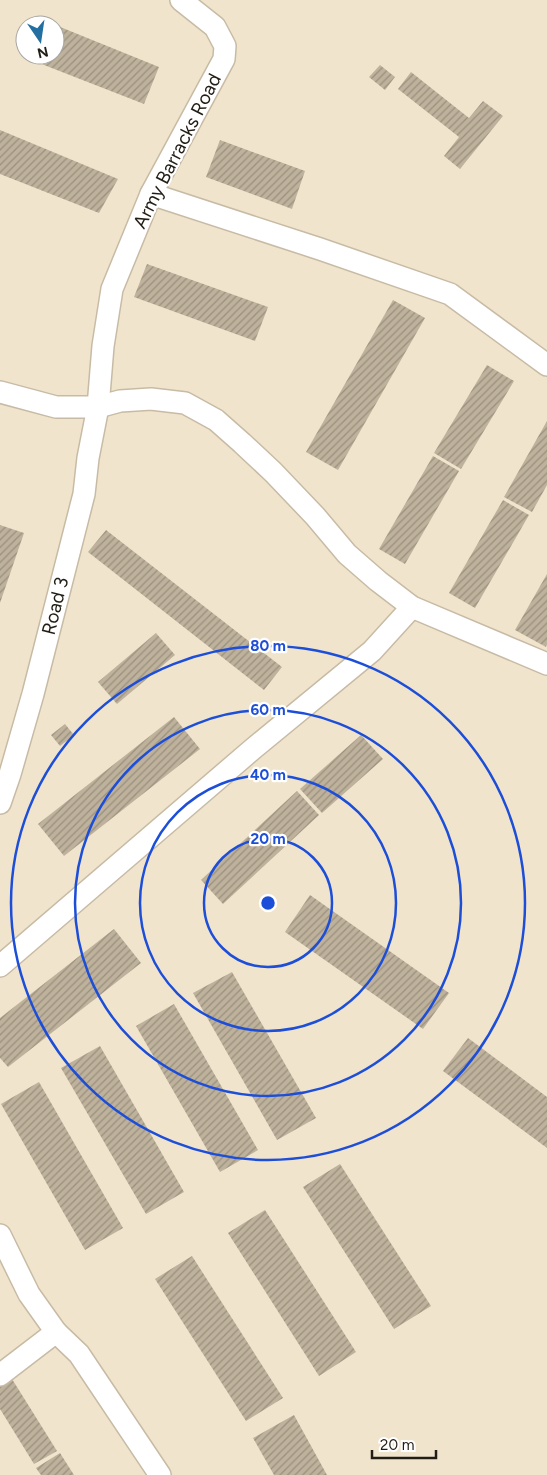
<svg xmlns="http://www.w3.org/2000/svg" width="547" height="1475" viewBox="0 0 547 1475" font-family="Figtree,sans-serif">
  <defs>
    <pattern id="building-hatch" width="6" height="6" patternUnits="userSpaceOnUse" patternTransform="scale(1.25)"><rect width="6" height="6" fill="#beb29c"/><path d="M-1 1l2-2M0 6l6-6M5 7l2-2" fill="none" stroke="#9a907e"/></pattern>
  </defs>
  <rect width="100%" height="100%" fill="#f1e4cd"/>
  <g fill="url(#building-hatch)">
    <polygon points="38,18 159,67 144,104 21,56 25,48 25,55 55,55 55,25 35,25"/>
    <polygon points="380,65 395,77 385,90 369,77"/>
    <polygon points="411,72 469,118 483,101 503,116 460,169 444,156 459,137 398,89"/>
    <polygon points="0,130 118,179 99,213 0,174"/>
    <polygon points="220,140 305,171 292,209 206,177"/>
    <polygon points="147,264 268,307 255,341 134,297"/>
    <polygon points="393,300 425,318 338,470 306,452"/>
    <polygon points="487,365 514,381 461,469 434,453"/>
    <polygon points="547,421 547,485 532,512 504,497"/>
    <polygon points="433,456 459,471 405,564 379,549"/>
    <polygon points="503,500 529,515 475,608 449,593"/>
    <polygon points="0,525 24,533 0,603"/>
    <polygon points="106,530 282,667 264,690 88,552"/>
    <polygon points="547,574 547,644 546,647 515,630"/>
    <polygon points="156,633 175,655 117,704 98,682"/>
    <polygon points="174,717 200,749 64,856 38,824"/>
    <polygon points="65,724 74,735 60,746 51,735"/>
    <polygon points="361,735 383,759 322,813 300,789"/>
    <polygon points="297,791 319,815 223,904 201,880"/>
    <polygon points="310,895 449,993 423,1029 285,932"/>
    <polygon points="114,929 141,963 8,1067 0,1058 0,1018"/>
    <polygon points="232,972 316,1118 277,1140 193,993"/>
    <polygon points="174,1004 258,1150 220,1172 136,1026"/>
    <polygon points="468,1038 547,1097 547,1148 443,1071"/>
    <polygon points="100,1046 184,1192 146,1214 61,1068"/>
    <polygon points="39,1082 123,1228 85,1250 1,1104"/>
    <polygon points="340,1164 431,1306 394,1329 303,1187"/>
    <polygon points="265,1210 356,1352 319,1376 228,1233"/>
    <polygon points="192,1256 283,1398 246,1421 155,1279"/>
    <polygon points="12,1379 57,1451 34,1464 0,1409 0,1387"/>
    <polygon points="294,1415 327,1475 274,1475 253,1438"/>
    <polygon points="60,1453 74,1475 41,1475 36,1468"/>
  </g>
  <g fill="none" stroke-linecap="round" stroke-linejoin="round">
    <defs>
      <g id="street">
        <polyline points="151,194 320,249 450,294 547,365"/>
        <polyline points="0,392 56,407 98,407 120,401 151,399 185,403 216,420 242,443 273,472 315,516 347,554 378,581 412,607 547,664"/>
        <polyline points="0,803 10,774 33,694 84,494 88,458 98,407 103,346 112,289 151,194 224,59 225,46 215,27 181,0"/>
        <polyline points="0,966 254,748 372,651 412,607"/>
        <polyline points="0,1235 29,1294 56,1332 79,1354 160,1475"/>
        <polyline points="0,1375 56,1332"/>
      </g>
    </defs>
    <use href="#street" stroke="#c8bba5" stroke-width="24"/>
    <use href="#street" stroke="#fff" stroke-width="21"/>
  </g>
  <g fill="none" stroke="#1d4ed8" stroke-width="2.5">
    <circle cx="268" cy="903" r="64"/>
    <circle cx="268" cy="903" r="128"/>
    <circle cx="268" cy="903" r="193"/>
    <circle cx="268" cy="903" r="257"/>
  </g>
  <g text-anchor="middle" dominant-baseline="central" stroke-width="4.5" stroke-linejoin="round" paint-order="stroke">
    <g font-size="19" fill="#221d15" stroke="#fff">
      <text transform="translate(177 151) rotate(-63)">Army Barracks Road</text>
      <text transform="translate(55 606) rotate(-76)">Road 3</text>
    </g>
  </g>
  <circle cx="268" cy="903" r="8" fill="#1d4ed8" stroke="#fff" stroke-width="2.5"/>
  <g font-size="15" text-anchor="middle" font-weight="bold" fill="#1d4ed8" stroke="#fff" stroke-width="4.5" stroke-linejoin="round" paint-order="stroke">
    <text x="268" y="651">80 m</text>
    <text x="268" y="715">60 m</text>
    <text x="268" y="780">40 m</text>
    <text x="268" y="844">20 m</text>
  </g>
  <g transform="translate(40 40) rotate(167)"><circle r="24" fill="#ffffff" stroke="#a7a5a1"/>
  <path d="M0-4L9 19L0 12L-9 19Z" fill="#236fa2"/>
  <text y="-8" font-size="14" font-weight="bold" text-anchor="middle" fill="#221d15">N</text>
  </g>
  <path d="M372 1450v8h64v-8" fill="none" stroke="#221d15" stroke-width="2.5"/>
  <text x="380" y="1450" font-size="15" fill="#221d15" stroke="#ffffff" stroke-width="4" paint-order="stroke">20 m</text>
</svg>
